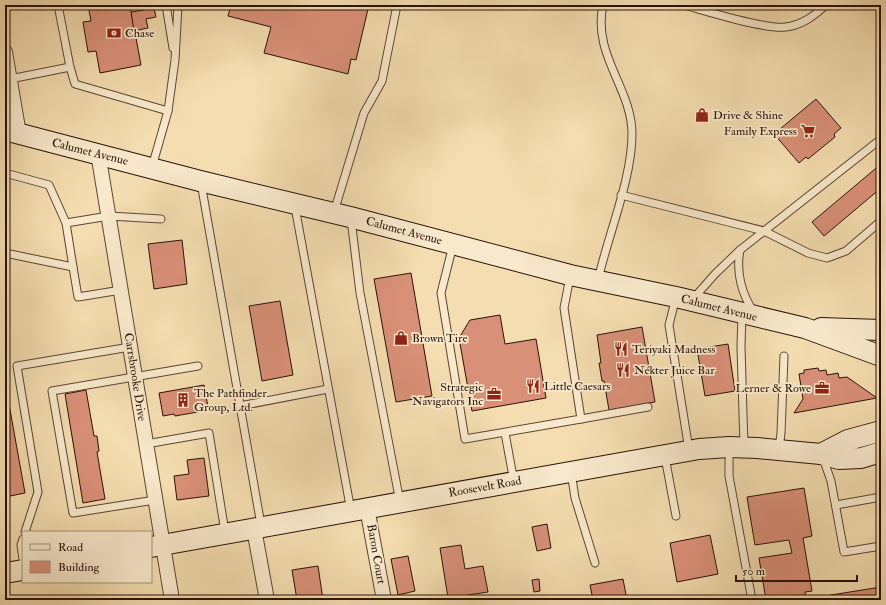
<svg xmlns="http://www.w3.org/2000/svg" width="886" height="605" viewBox="0 0 886 605" font-family="'IM FELL Double Pica',serif">
  <rect width="100%" height="100%" fill="#f4ddb0"/>
  <filter id="stains"><feTurbulence type="fractalNoise" baseFrequency=".005" numOctaves="4"/><feColorMatrix values="0 0 0 0 .2 0 0 0 0 .09 0 0 0 0 .02 0 0 0 .5 -.17"/></filter>
  <radialGradient id="worn" r=".72"><stop offset=".6" stop-color="#630" stop-opacity="0"/><stop offset="1" stop-color="#630" stop-opacity=".3"/></radialGradient>
  <g fill="#d99078" stroke="#291208">
    <polygon points="88,5 130,5 141,65 100,73 96,51 88,52 83,22 91,21"/>
    <polygon points="144,5 164,6 154,8 156,17 146,19 148,28 134,31 131,12 144,10"/>
    <polygon points="231,5 369,5 356,60 351,59 348,74 264,53 271,27 228,16"/>
    <polygon points="816,99 841,128 834,134 835,137 808,159 806,157 799,163 774,134"/>
    <polygon points="881,164 881,188 824,236 812,222"/>
    <polygon points="182,240 187,284 154,289 148,244"/>
    <polygon points="411,273 432,396 396,402 374,279"/>
    <polygon points="280,301 293,375 262,381 249,306"/>
    <polygon points="500,315 505,344 536,339 546,398 472,411 459,338 470,320"/>
    <polygon points="642,327 655,402 609,410 604,381 602,381 599,363 601,363 597,335"/>
    <polygon points="728,344 735,391 705,396 697,349"/>
    <polygon points="818,368 819,371 826,370 827,375 838,373 839,378 847,377 877,398 794,413 803,399 799,374 804,373 804,370"/>
    <polygon points="5,382 25,493 5,497"/>
    <polygon points="204,385 208,407 197,409 198,412 175,416 174,414 163,416 159,393"/>
    <polygon points="86,390 94,436 97,436 99,451 97,452 105,499 83,503 65,394"/>
    <polygon points="204,458 209,496 177,500 174,476 189,474 187,460"/>
    <polygon points="804,488 812,536 803,538 812,591 805,592 806,599 881,587 881,600 766,600 759,558 792,553 789,540 755,545 747,497"/>
    <polygon points="547,524 551,548 537,551 532,527"/>
    <polygon points="710,535 718,574 677,582 670,543"/>
    <polygon points="461,545 465,569 483,566 488,592 448,598 440,548"/>
    <polygon points="408,556 415,591 398,595 391,559"/>
    <polygon points="318,566 323,600 297,600 292,570"/>
    <polygon points="539,579 540,591 534,592 532,580"/>
    <polygon points="623,579 627,600 593,600 590,585"/>
    <polygon points="129,596 130,600 110,600"/>
    <polygon points="234,596 234,600 212,600"/>
  </g>
  <g fill="none" stroke-linecap="round" stroke-linejoin="round">
    <defs>
      <g id="lane">
        <polyline points="58,5 70,67 75,84 168,111"/>
        <polyline points="166,5 173,48"/>
        <path d="M 684,5 C 706,11 766,30 786,27 C 802,25 814,16 826,5"/>
        <polyline points="10,79 70,67"/>
        <polyline points="152,167 168,111 175,60 178,5"/>
        <polyline points="5,173 49,185 66,223"/>
        <polyline points="201,183 261,525"/>
        <polyline points="621,195 764,231 808,253 827,258 846,251 881,221"/>
        <polyline points="295,207 351,511"/>
        <polyline points="334,212 364,113 382,81 397,5"/>
        <polyline points="351,219 360,293 400,502"/>
        <polyline points="453,245 441,293 465,439 581,419 564,308 570,277"/>
        <path d="M 740,250 C 736,271 741,294 754,312"/>
        <polyline points="5,253 73,267 66,223 109,216 161,219"/>
        <polyline points="73,267 78,297 121,290"/>
        <path d="M 598,280 C 608,235 632,179 632,134 C 632,88 592,55 603,5"/>
        <polyline points="676,297 669,325 689,450"/>
        <polyline points="693,299 715,274 740,250 881,139"/>
        <polyline points="742,314 741,346 744,447"/>
        <polyline points="240,406 328,389"/>
        <polyline points="581,419 648,407"/>
        <polyline points="505,433 514,482"/>
        <polyline points="146,444 209,433 225,532"/>
        <polyline points="729,449 729,476 752,600"/>
        <polyline points="779,449 781,433 784,356"/>
        <polyline points="665,457 676,516"/>
        <polyline points="823,458 831,481 844,552 881,546"/>
        <polyline points="571,472 575,498 595,563"/>
        <polyline points="155,500 73,513 52,391 198,366"/>
        <polyline points="836,505 881,497"/>
        <polyline points="25,532 38,492 17,366 130,347"/>
        <polyline points="23,539 21,545 23,559"/>
      </g>
      <g id="street">
        <polyline points="5,52 19,134"/>
        <polyline points="98,153 172,600"/>
        <polyline points="367,508 384,600"/>
        <polyline points="254,529 267,600"/>
      </g>
      <g id="secondary">
        <polyline points="5,130 200,181 350,217 570,275 676,297 805,328 881,356"/>
        <polyline points="821,328 881,330"/>
        <polyline points="821,454 848,440 881,431"/>
        <polyline points="151,547 699,449 729,447 757,448 821,454 839,459 861,458 881,452"/>
        <polyline points="5,573 23,570"/>
      </g>
    </defs>
    <use href="#lane" stroke="#5c4532" stroke-width="9"/>
    <use href="#street" stroke="#5c4532" stroke-width="16"/>
    <use href="#secondary" stroke="#291208" stroke-width="22"/>
    <use href="#lane" stroke="#f8e9cc" stroke-width="7"/>
    <use href="#street" stroke="#f8e9cc" stroke-width="14"/>
    <use href="#secondary" stroke="#f8e9cc" stroke-width="20"/>
  </g>
  <defs>
    <symbol id="bank-bare" viewBox="-9 -9 18 18"><path d="M-6-4H6V4H-6ZM0-2.3a2.3 2.3 0 1 0 0 4.6a2.3 2.3 0 1 0 0-4.6Z" fill="#8f2418" stroke="#f8e9cc" stroke-width="2.5" paint-order="stroke"/></symbol>
    <symbol id="shop-bare" viewBox="-9 -9 18 18"><path d="M-5-2.5h2.3a2.7 3.5 0 0 1 5.4 0H5L5.5 6h-11ZM-1.5-2.5h3a1.5 2.3 0 0 0-3 0Z" fill="#8f2418" stroke="#f8e9cc" stroke-width="2.5" paint-order="stroke"/></symbol>
    <symbol id="supermarket-bare" viewBox="-9 -9 18 18"><path d="M-6-5.5h2.5l.6 2H6L4.5 2H-2.5L-4.4-4H-6ZM-1.5 3.2a1.3 1.3 0 1 0 .1 0ZM3 3.2a1.3 1.3 0 1 0 .1 0Z" fill="#8f2418" stroke="#f8e9cc" stroke-width="2.5" paint-order="stroke"/></symbol>
    <symbol id="restaurant-bare" viewBox="-9 -9 18 18"><path d="M-5-6h1v4h1v-4h1v4h1v-4h1v5L-1.5 .5V6h-2V.5L-5-1ZM5-6V6H3V1.5H1.5Q1.5-4 5-6Z" fill="#8f2418" stroke="#f8e9cc" stroke-width="2.5" paint-order="stroke"/></symbol>
    <symbol id="office-bare" viewBox="-9 -9 18 18"><path d="M-6-3h4V-5.5h4V-3h4V5H-6ZM-1-4.5V-3h2v-1.5ZM-6 0V1H6V0Z" fill="#8f2418" stroke="#f8e9cc" stroke-width="2.5" paint-order="stroke"/></symbol>
    <symbol id="building-bare" viewBox="-9 -9 18 18"><path d="M-4-6H4V6H1V3H-1V6H-4ZM-2.5-4.3h1.7v1.8h-1.7ZM.8-4.3h1.7v1.8H.8ZM-2.5-1h1.7V.8h-1.7ZM.8-1h1.7V.8H.8Z" fill="#8f2418" stroke="#f8e9cc" stroke-width="2.5" paint-order="stroke"/></symbol>
  </defs>
  <g fill-rule="evenodd">
    <use href="#bank-bare" x="104" y="23" width="20" height="20"/>
    <use href="#shop-bare" x="692" y="105" width="20" height="20"/>
    <use href="#supermarket-bare" x="798" y="121" width="20" height="20"/>
    <use href="#shop-bare" x="391" y="328" width="20" height="20"/>
    <use href="#restaurant-bare" x="611" y="339" width="20" height="20"/>
    <use href="#restaurant-bare" x="613" y="360" width="20" height="20"/>
    <use href="#restaurant-bare" x="523" y="376" width="20" height="20"/>
    <use href="#office-bare" x="812" y="378" width="20" height="20"/>
    <use href="#office-bare" x="484" y="384" width="20" height="20"/>
    <use href="#building-bare" x="173" y="390" width="20" height="20"/>
  </g>
  <g text-anchor="middle" dominant-baseline="central" stroke-width="3.5" stroke-linejoin="round" paint-order="stroke">
    <g font-size="12" fill="#291208" stroke="#f8e9cc" text-anchor="start">
      <text x="125" y="33">Chase</text>
      <text x="713" y="115">Drive &amp; Shine</text>
      <text x="797" y="131" text-anchor="end">Family Express</text>
      <text x="412" y="338">Brown Tire</text>
      <text x="632" y="349">Teriyaki Madness</text>
      <text x="634" y="370">Nékter Juice Bar</text>
      <text x="544" y="386">Little Caesars</text>
      <text x="483" y="387" text-anchor="end">Strategic<tspan x="483" dy="14">Navigators Inc</tspan></text>
      <text x="811" y="388" text-anchor="end">Lerner &amp; Rowe</text>
      <text x="194" y="393">The Pathfinder<tspan x="194" dy="14">Group, Ltd.</tspan></text>
    </g>
    <g font-size="12" fill="#291208" stroke="#f8e9cc">
      <text transform="translate(90 152) rotate(14)">Calumet Avenue</text>
      <text transform="translate(404 231) rotate(15)">Calumet Avenue</text>
      <text transform="translate(719 308) rotate(14)">Calumet Avenue</text>
      <text transform="translate(135 377) rotate(81)">Carrsbrooke Drive</text>
      <text transform="translate(485 487) rotate(-10)">Roosevelt Road</text>
      <text transform="translate(376 554) rotate(80)">Baron Court</text>
    </g>
  </g>
  <rect width="886" height="605" fill="none" stroke="#f4ddb0" stroke-width="20"/>
  <rect x="6" y="6" width="874" height="593" fill="none" stroke="#291208" stroke-width="2"/>
  <rect x="10" y="10" width="866" height="585" fill="none" stroke="#291208"/>
  <rect x="22" y="531" width="130" height="52" fill="#f8e9cc" stroke="#a5937e"/>
  <rect x="30" y="544" width="20" height="6" fill="#f8e9cc" stroke="#a5937e"/>
  <text x="58" y="551" font-size="12" fill="#291208">Road</text>
  <rect x="30" y="561" width="20" height="12" fill="#d99078" stroke="#a5937e"/>
  <text x="58" y="571" font-size="12" fill="#291208">Building</text>
  <path d="M736 575v6h121v-6" fill="none" stroke="#291208" stroke-width="2"/>
  <text x="742" y="575" font-size="12" fill="#291208" stroke="#f8e9cc" stroke-width="3" paint-order="stroke">50 m</text>
  <rect width="100%" height="100%" filter="url(#stains)"/>
  <rect width="100%" height="100%" fill="url(#worn)"/>
</svg>
